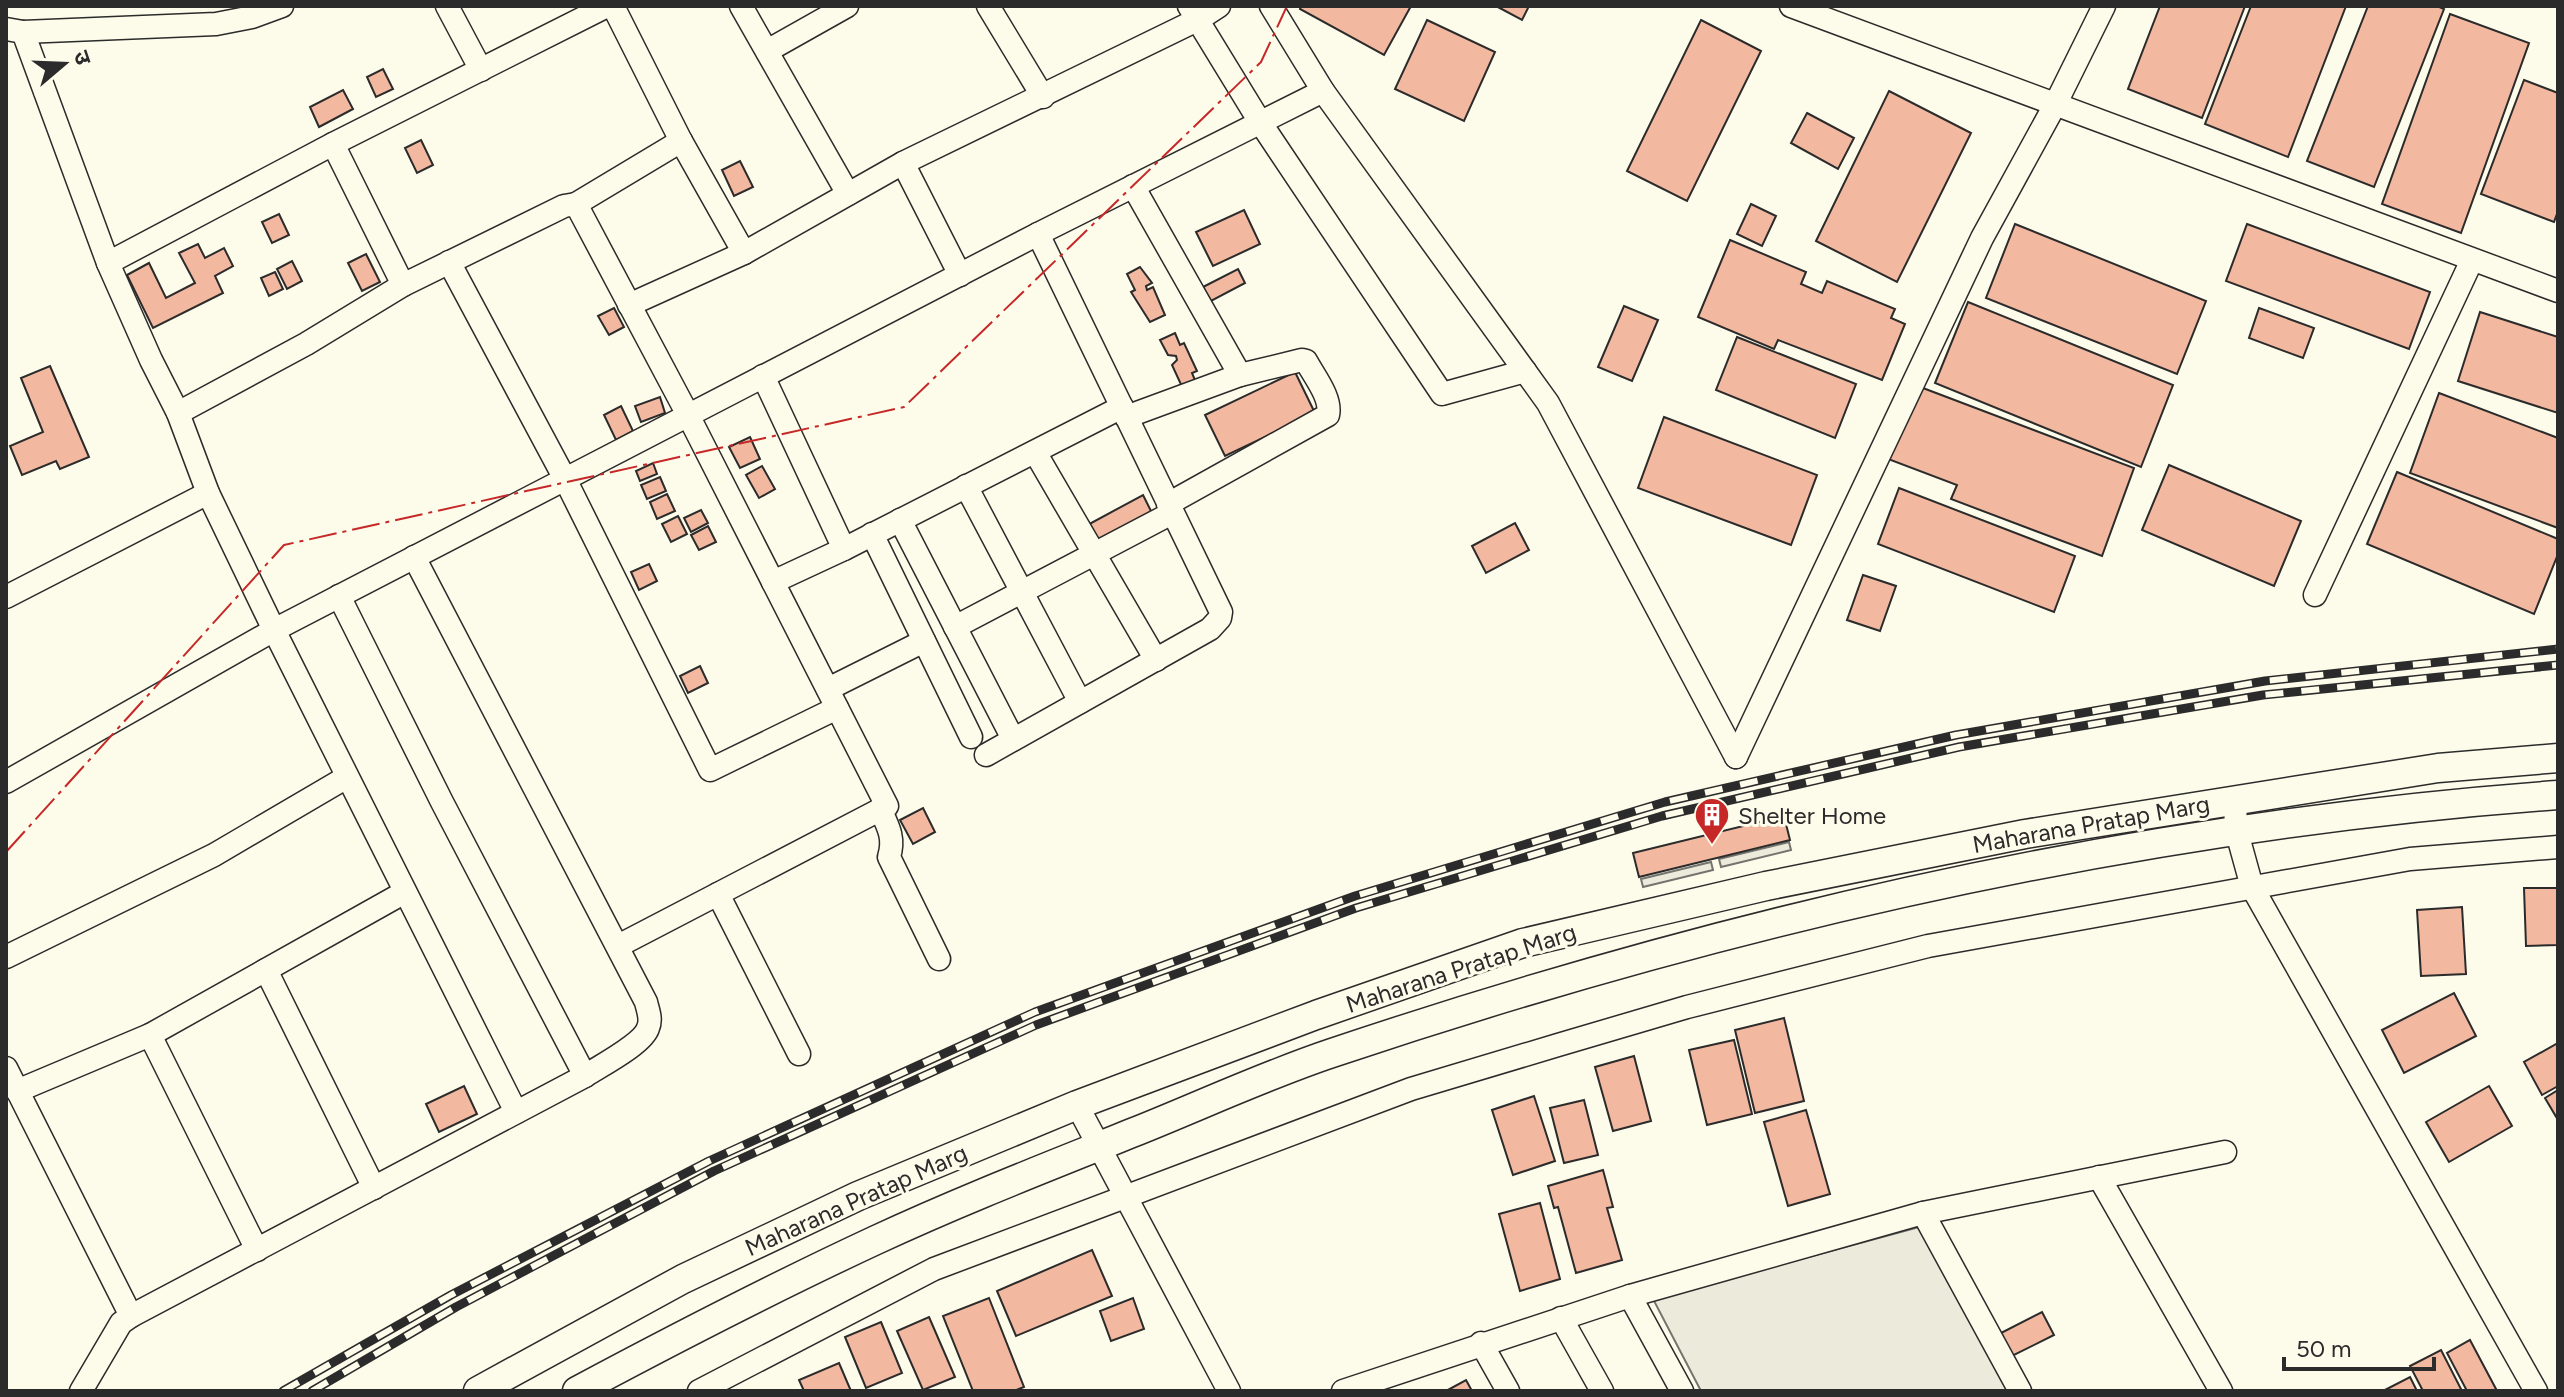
<svg xmlns="http://www.w3.org/2000/svg" width="2564" height="1397" viewBox="0 0 2564 1397" font-family="Figtree,'Noto Sans Devanagari',sans-serif">
  <rect width="100%" height="100%" fill="#fdfbea"/>
  <g fill="#ecebdb" stroke="#74746e" stroke-width="2">
    <polygon points="1789,842 1791,850 1721,867 1719,859"/>
    <polygon points="1711,862 1713,870 1643,887 1641,879"/>
    <polygon points="1923,1226 2011,1391 1701,1391 1653,1299"/>
  </g>
  <g fill="#f2b8a0" stroke="#2b2b2b" stroke-width="2">
    <polygon points="1301,6 1411,6 1384,55 1300,9"/>
    <polygon points="1496,6 1529,6 1522,20"/>
    <polygon points="2160,6 2245,6 2202,118 2128,89"/>
    <polygon points="2251,6 2346,6 2288,157 2205,124"/>
    <polygon points="2368,6 2437,6 2444,9 2374,187 2307,161"/>
    <polygon points="2450,14 2529,43 2461,233 2382,204"/>
    <polygon points="1427,20 1495,52 1464,121 1395,89"/>
    <polygon points="1701,20 1761,51 1687,201 1627,171"/>
    <polygon points="383,69 393,89 376,97 367,77"/>
    <polygon points="2524,80 2558,93 2558,211 2554,222 2481,194"/>
    <polygon points="343,90 353,109 319,127 310,107"/>
    <polygon points="1889,91 1971,133 1897,282 1816,241"/>
    <polygon points="1807,113 1854,138 1838,169 1791,143"/>
    <polygon points="421,140 433,165 417,173 405,148"/>
    <polygon points="740,161 753,187 734,196 722,170"/>
    <polygon points="1751,204 1776,216 1762,246 1737,234"/>
    <polygon points="1244,210 1260,244 1213,266 1196,232"/>
    <polygon points="279,214 289,235 272,243 262,222"/>
    <polygon points="2015,224 2206,301 2177,374 1986,298"/>
    <polygon points="2247,224 2430,292 2409,349 2226,281"/>
    <polygon points="1730,240 1806,272 1801,284 1822,293 1827,281 1895,309 1891,318 1905,324 1882,380 1778,340 1774,349 1698,317"/>
    <polygon points="198,244 205,258 224,248 233,266 215,276 223,293 153,328 127,275 149,263 166,298 195,283 179,253"/>
    <polygon points="366,254 380,282 362,291 348,263"/>
    <polygon points="292,261 302,281 287,289 277,269"/>
    <polygon points="1140,267 1152,283 1146,286 1147,290 1153,287 1165,315 1150,322 1131,292 1135,290 1127,274"/>
    <polygon points="1238,269 1245,283 1211,301 1203,287"/>
    <polygon points="275,272 283,289 269,296 261,278"/>
    <polygon points="1968,302 2173,385 2141,467 1935,383"/>
    <polygon points="1624,306 1658,320 1632,381 1598,367"/>
    <polygon points="614,308 624,327 609,335 598,316"/>
    <polygon points="2259,308 2314,328 2303,358 2249,338"/>
    <polygon points="2480,312 2558,337 2558,413 2458,381"/>
    <polygon points="1175,333 1180,345 1184,343 1197,371 1192,373 1197,385 1184,391 1172,365 1177,360 1176,356 1168,355 1160,340"/>
    <polygon points="1737,337 1856,384 1835,438 1716,390"/>
    <polygon points="50,366 89,457 60,469 56,461 22,475 10,446 43,432 21,378"/>
    <polygon points="1295,372 1315,413 1225,456 1205,415"/>
    <polygon points="1915,385 2134,468 2102,556 1951,499 1957,485 1888,459"/>
    <polygon points="2439,393 2558,438 2558,528 2410,473"/>
    <polygon points="660,397 665,413 641,422 635,406"/>
    <polygon points="621,406 633,431 616,440 604,415"/>
    <polygon points="1664,417 1817,475 1791,545 1638,488"/>
    <polygon points="750,437 760,459 740,468 729,447"/>
    <polygon points="653,463 657,474 640,481 636,471"/>
    <polygon points="2169,465 2301,521 2274,586 2142,530"/>
    <polygon points="762,466 775,489 759,498 746,475"/>
    <polygon points="2397,472 2558,539 2558,554 2534,614 2367,544"/>
    <polygon points="660,477 666,491 647,499 641,485"/>
    <polygon points="1899,488 2075,556 2054,612 1878,544"/>
    <polygon points="667,494 675,511 657,519 650,502"/>
    <polygon points="1143,495 1153,515 1092,548 1082,528"/>
    <polygon points="701,510 708,523 691,532 684,518"/>
    <polygon points="678,516 687,534 671,542 662,524"/>
    <polygon points="1515,523 1529,550 1486,573 1472,546"/>
    <polygon points="708,526 716,542 699,550 691,535"/>
    <polygon points="649,564 657,581 639,590 631,572"/>
    <polygon points="1863,575 1896,586 1880,631 1847,620"/>
    <polygon points="700,666 708,683 688,693 680,676"/>
    <polygon points="923,808 935,832 913,844 900,820"/>
    <polygon points="1784,816 1790,840 1639,877 1633,853"/>
    <polygon points="2524,888 2558,888 2558,945 2526,946"/>
    <polygon points="2462,907 2466,974 2421,976 2417,910"/>
    <polygon points="2454,993 2476,1036 2404,1073 2382,1030"/>
    <polygon points="1784,1018 1804,1101 1755,1113 1735,1030"/>
    <polygon points="1734,1040 1752,1114 1707,1125 1689,1050"/>
    <polygon points="2558,1043 2558,1086 2542,1095 2524,1062"/>
    <polygon points="1634,1056 1651,1121 1613,1131 1595,1067"/>
    <polygon points="464,1086 477,1114 439,1132 426,1104"/>
    <polygon points="2489,1086 2512,1126 2449,1162 2426,1122"/>
    <polygon points="2558,1090 2558,1120 2545,1098"/>
    <polygon points="1534,1096 1555,1161 1513,1175 1492,1110"/>
    <polygon points="1584,1100 1598,1155 1564,1163 1550,1108"/>
    <polygon points="1806,1110 1830,1194 1788,1206 1764,1122"/>
    <polygon points="1603,1170 1613,1207 1607,1208 1622,1260 1576,1273 1558,1207 1554,1208 1548,1186"/>
    <polygon points="1540,1203 1560,1279 1520,1291 1499,1214"/>
    <polygon points="1092,1250 1112,1296 1016,1336 997,1291"/>
    <polygon points="989,1298 1024,1387 1014,1391 973,1391 943,1316"/>
    <polygon points="1133,1298 1144,1329 1111,1341 1100,1311"/>
    <polygon points="2042,1312 2054,1335 2012,1356 2001,1333"/>
    <polygon points="929,1317 955,1377 923,1390 897,1331"/>
    <polygon points="881,1322 902,1373 866,1388 845,1337"/>
    <polygon points="2470,1340 2496,1389 2493,1391 2467,1391 2447,1353"/>
    <polygon points="2441,1350 2462,1391 2423,1391 2410,1366"/>
    <polygon points="839,1363 851,1391 804,1391 799,1380"/>
    <polygon points="2410,1377 2417,1391 2383,1391"/>
    <polygon points="1466,1380 1472,1391 1446,1391"/>
  </g>
  <g fill="none" stroke-linecap="round" stroke-linejoin="round">
    <defs>
      <g id="minor">
        <polyline points="447,6 481,70"/>
        <polyline points="613,6 681,141 744,253"/>
        <polyline points="741,6 848,194"/>
        <polyline points="988,6 1043,97"/>
        <polyline points="1189,6 1260,122 1442,394 1525,371"/>
        <polyline points="1271,6 1323,91 1548,403 1736,757"/>
        <polyline points="1791,6 2558,291"/>
        <polyline points="6,29 23,32 108,263 151,360 178,413 208,493 274,630 516,1112"/>
        <polyline points="23,32 216,24 252,17 282,6"/>
        <polyline points="767,51 847,6"/>
        <polyline points="333,144 403,285"/>
        <polyline points="903,163 960,275"/>
        <polyline points="576,204 681,141"/>
        <polyline points="449,262 565,479 710,770 837,708"/>
        <polyline points="108,263 333,144 607,6"/>
        <polyline points="629,305 744,253 903,163 1199,19 1219,6"/>
        <polyline points="763,376 844,549"/>
        <polyline points="178,413 306,344 403,285 564,206 576,204 688,415 887,806 618,946"/>
        <polyline points="1126,417 1240,375 1133,186"/>
        <polyline points="1035,452 1156,660"/>
        <polyline points="966,486 1080,702"/>
        <path d="M 1168,504 L 1328,415 C 1332,398 1314,376 1306,361 L 1302,360 L 1240,375"/>
        <polyline points="900,520 1013,739"/>
        <polyline points="872,534 971,737"/>
        <polyline points="773,582 844,549 1122,407"/>
        <polyline points="2315,595 2472,260"/>
        <polyline points="339,596 442,802 585,1076"/>
        <polyline points="6,597 208,493"/>
        <polyline points="955,627 1172,513"/>
        <polyline points="828,689 924,641"/>
        <polyline points="986,755 1210,629 1220,618 1221,612 1038,234"/>
        <polyline points="1736,757 1982,238 2056,103 2104,6"/>
        <polyline points="6,782 274,630 1038,234 1323,91"/>
        <polyline points="2235,799 2236,829 2252,887 2536,1391"/>
        <path d="M 880,809 C 888,826 895,838 889,857 L 939,959"/>
        <polyline points="718,894 799,1054"/>
        <polyline points="6,957 214,855 347,777"/>
        <polyline points="266,970 374,1188"/>
        <polyline points="150,1035 257,1250"/>
        <polyline points="6,1068 131,1316"/>
        <polyline points="17,1091 150,1035 405,892"/>
        <polyline points="1077,1105 1229,1391"/>
        <polyline points="2099,1177 2221,1391"/>
        <polyline points="1923,1213 2020,1391"/>
        <polyline points="1630,1296 1682,1391"/>
        <polyline points="1561,1318 1602,1391"/>
        <polyline points="1481,1343 1508,1391"/>
        <path d="M 81,1391 L 121,1323 L 131,1316 L 585,1076 C 600,1066 643,1044 648,1028 C 652,1019 648,1011 646,1002 L 414,557"/>
        <polyline points="699,1391 934,1269 1411,1089 1558,1045 1687,1007 1928,946 2410,859 2558,847"/>
        <polyline points="1343,1391 1630,1296 1923,1213 2225,1152"/>
      </g>
      <g id="major">
        <polyline points="478,1391 683,1279 858,1196 1077,1105 1316,1015 1523,943 1766,886 2025,834 2438,768 2558,758"/>
        <path d="M 577,1391 C 676,1338 775,1287 876,1240 C 962,1200 1050,1166 1137,1131 C 1202,1105 1266,1075 1332,1053 C 1728,920 2141,825 2558,795"/>
      </g>
    </defs>
    <use href="#minor" stroke="#2b2b2b" stroke-width="25"/>
    <use href="#major" stroke="#2b2b2b" stroke-width="31"/>
    <use href="#minor" stroke="#fdfbea" stroke-width="22"/>
    <use href="#major" stroke="#fdfbea" stroke-width="28"/>
    <defs>
      <g id="rail">
        <polyline points="283,1391 451,1295 709,1161 1035,1012 1355,896 1665,802 1956,735 2265,681 2558,649"/>
        <polyline points="312,1391 456,1307 714,1171 1036,1025 1356,908 1662,816 1959,747 2263,695 2558,665"/>
      </g>
    </defs>
    <use href="#rail" stroke="#2b2b2b" stroke-width="9"/>
    <use href="#rail" stroke="#fdfbea" stroke-width="6" stroke-dasharray="18" stroke-linecap="butt"/>
    <polyline stroke="#c62828" stroke-width="2" stroke-dasharray="28 6 4 6" stroke-linecap="butt" points="6,852 284,545 904,407 1261,62 1287,6"/>
  </g>
  <defs>
    <symbol id="building-pin" viewBox="-11 -11 22 30"><path d="M0 17L-7.5 6A9.5 9.5 0 1 1 7.5 6Z" fill="#c62828" stroke="#fdfbea"/><path d="M-4-6H4V6H1V3H-1V6H-4ZM-2.5-4.3h1.7v1.8h-1.7ZM.8-4.3h1.7v1.8H.8ZM-2.5-1h1.7V.8h-1.7ZM.8-1h1.7V.8H.8Z" fill="#fff"/></symbol>
  </defs>
  <g fill-rule="evenodd">
    <use href="#building-pin" x="1692" y="795" width="40" height="54"/>
  </g>
  <g text-anchor="middle" dominant-baseline="central" stroke-width="6" stroke-linejoin="round" paint-order="stroke">
    <g font-size="24" fill="#2b2b2b" stroke="#fdfbea" text-anchor="start">
      <text x="1738" y="815">Shelter Home</text>
    </g>
    <g font-size="24" fill="#2b2b2b" stroke="#fdfbea">
      <text transform="translate(2091 824) rotate(-10)">Maharana Pratap Marg</text>
      <text transform="translate(1461 968) rotate(-18)">Maharana Pratap Marg</text>
      <text transform="translate(856 1200) rotate(-24)">Maharana Pratap Marg</text>
    </g>
  </g>
  <rect width="2564" height="1397" fill="none" stroke="#2b2b2b" stroke-width="16"/>
  <g transform="translate(64 64) rotate(71)" stroke="#fdfbea" stroke-width="6" paint-order="stroke">
  <path d="M0-6L14 30L0 20L-14 30Z" fill="#2b2b2b"/>
  <text y="-12" font-size="22" font-weight="bold" text-anchor="middle" fill="#2b2b2b">उ</text>
  </g>
  <path d="M2284 1357v12h150v-12" fill="none" stroke="#2b2b2b" stroke-width="4"/>
  <text x="2296" y="1357" font-size="24" fill="#2b2b2b" stroke="#fdfbea" stroke-width="6" paint-order="stroke">50 m</text>
</svg>
